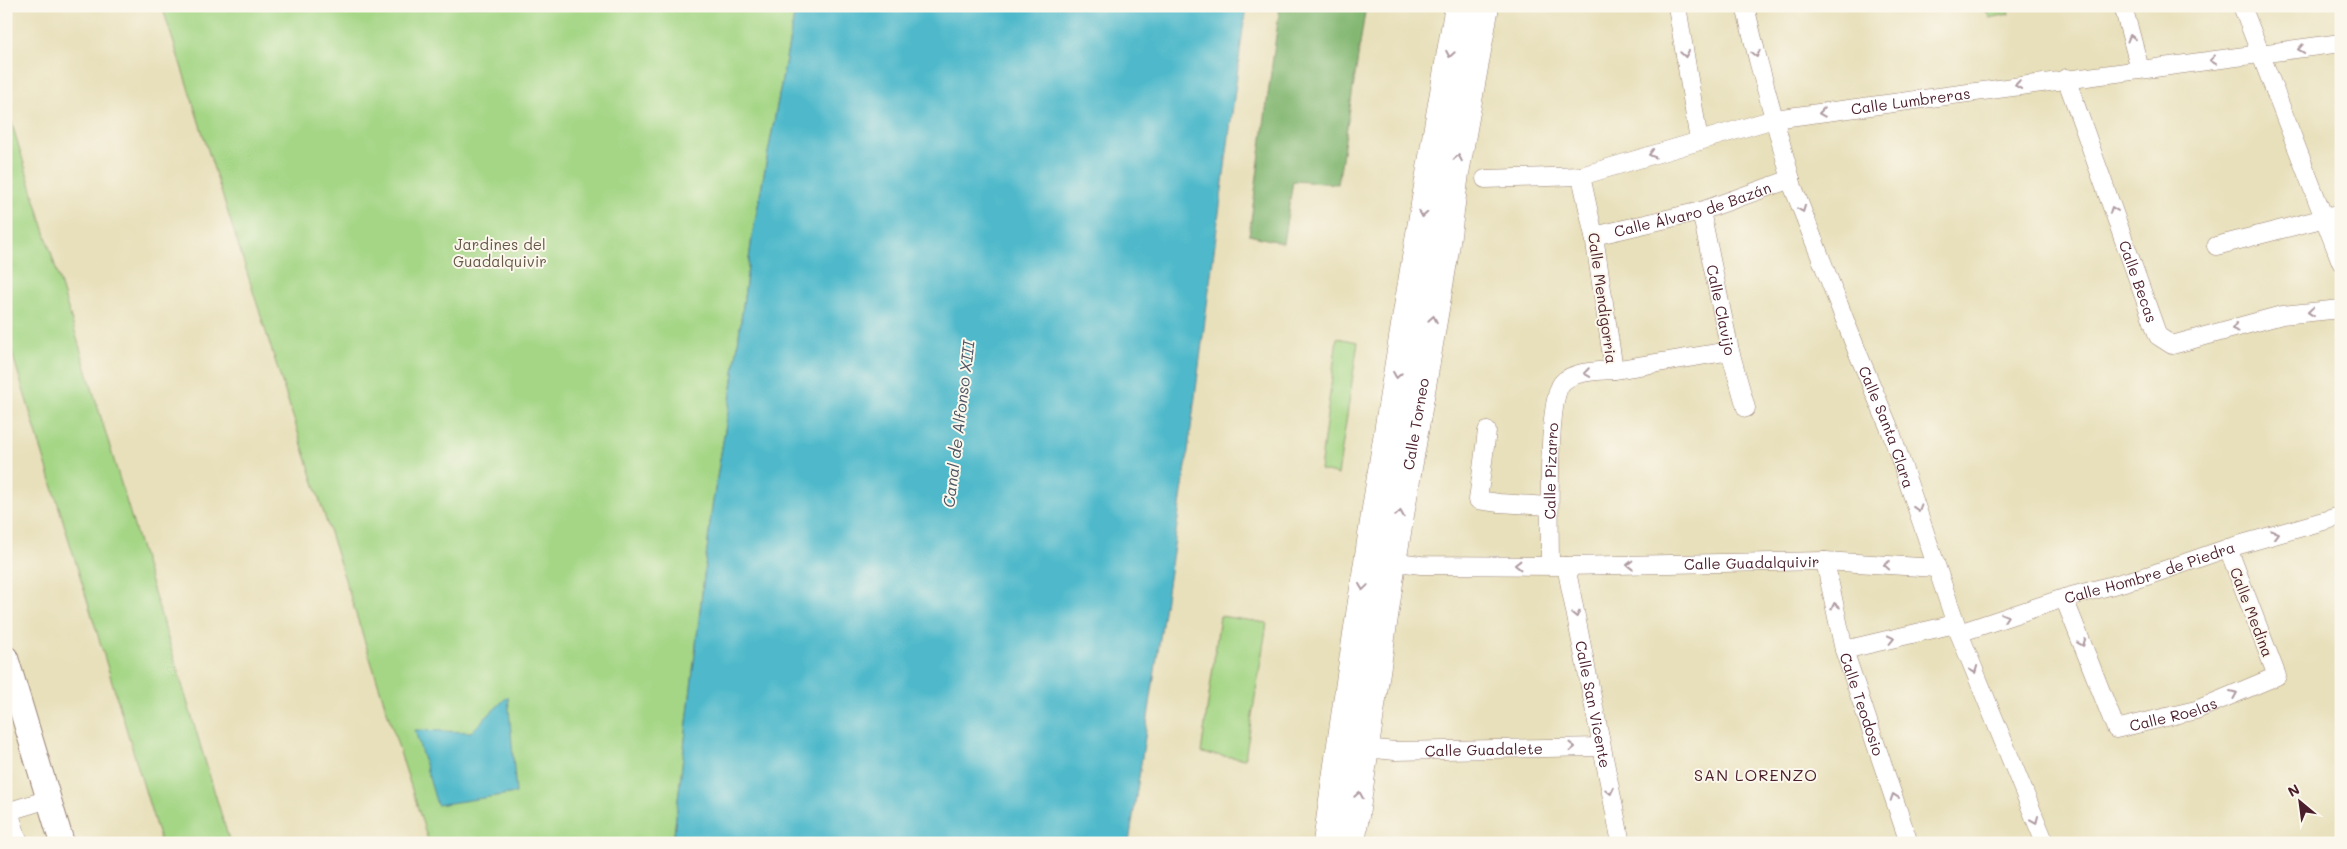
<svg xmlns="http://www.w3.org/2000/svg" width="2347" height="849" viewBox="0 0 2347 849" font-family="Mali,sans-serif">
  <rect width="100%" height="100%" fill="#fbf7ec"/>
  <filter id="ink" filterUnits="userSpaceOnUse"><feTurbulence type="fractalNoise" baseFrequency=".02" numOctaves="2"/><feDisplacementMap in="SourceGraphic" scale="10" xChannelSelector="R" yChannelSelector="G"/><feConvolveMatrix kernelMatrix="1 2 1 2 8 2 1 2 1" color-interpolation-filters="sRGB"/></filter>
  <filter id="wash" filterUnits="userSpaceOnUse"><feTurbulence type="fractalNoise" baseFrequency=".0096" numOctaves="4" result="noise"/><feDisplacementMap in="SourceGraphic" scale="20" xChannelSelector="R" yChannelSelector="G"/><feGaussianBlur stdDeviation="1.12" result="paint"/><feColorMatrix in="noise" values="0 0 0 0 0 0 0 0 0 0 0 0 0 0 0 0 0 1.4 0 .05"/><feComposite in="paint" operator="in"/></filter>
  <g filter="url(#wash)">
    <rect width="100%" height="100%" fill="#e8e0bb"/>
    <g fill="#a4d685" stroke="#777a58">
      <polygon points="162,6 796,6 752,237 732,388 712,507 673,843 429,843"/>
      <polygon points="1985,6 2007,6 2009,14 1989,18"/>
      <polygon points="6,104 230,843 161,843 6,333"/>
      <polygon points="1337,338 1358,342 1338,475 1320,470"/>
      <polygon points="1220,616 1267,623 1245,759 1201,753"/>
    </g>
    <polygon fill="#83b772" stroke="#666b4e" points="1280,6 1366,6 1338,184 1293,181 1283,243 1249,235"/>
    <g fill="#4fb9cb" stroke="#4c6c7b">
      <polygon points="796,6 1246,6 1186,466 1129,843 673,843 712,507 732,388 752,237"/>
      <polygon points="508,696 516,793 437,805 415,730 471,732"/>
    </g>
  </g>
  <g filter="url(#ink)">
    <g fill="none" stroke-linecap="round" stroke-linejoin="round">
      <defs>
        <g id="street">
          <polyline points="1677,6 1699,141"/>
          <path id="s1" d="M 1745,6 L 1758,60 L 1793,187 L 1857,351 L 1891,432 L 1959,633 L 2045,843"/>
          <polyline points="2123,6 2140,69"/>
          <polyline points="2242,6 2341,262"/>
          <path id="s2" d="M 2066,78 L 2158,336 L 2172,345 L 2282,315 L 2341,309"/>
          <path id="s3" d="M 1485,179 L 1581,176 L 1774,119 L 2341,43"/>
          <path id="s4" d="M 1701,211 L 1730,351 L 1746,408"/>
          <path id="s5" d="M 1594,236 L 1701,211 L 1791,179"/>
          <polyline points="2216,246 2341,214"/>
          <polyline points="1614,370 1730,351"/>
          <polyline points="1487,431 1478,500 1499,503 1549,506"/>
          <path id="s6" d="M 1382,560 L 1421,565 L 1566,566 L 1825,561 L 1936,568"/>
          <path id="s7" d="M 1825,561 L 1844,650 L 1909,843"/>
          <path id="s8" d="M 1550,565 C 1550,535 1546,401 1562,383 C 1573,371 1598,371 1614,370 L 1594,236 L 1581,176"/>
          <path id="s9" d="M 1566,566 L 1621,843"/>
          <path id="s10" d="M 2064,598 L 2116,729 L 2196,710 L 2277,676 L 2228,548"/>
          <path id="s11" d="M 1959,633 L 2064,598 L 2147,576 L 2228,548 L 2341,516"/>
          <polyline points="1844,650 1955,624"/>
          <path id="s12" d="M 1366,748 L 1395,751 L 1601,747"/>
          <polyline points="9,811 19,843"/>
          <polyline points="6,812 49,799"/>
        </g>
        <polyline id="secondary" points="6,658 62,843"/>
        <g id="primary">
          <path d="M 1327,843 C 1366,563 1410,284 1459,6"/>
          <path id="s13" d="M 1351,843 L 1392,562 L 1445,250 L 1455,173 L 1485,6"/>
        </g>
      </defs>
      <use href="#street" stroke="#998073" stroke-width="19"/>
      <use href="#secondary" stroke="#998073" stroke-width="26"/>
      <use href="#primary" stroke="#998073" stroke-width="29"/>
      <use href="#street" stroke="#fff" stroke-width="18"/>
      <use href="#secondary" stroke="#fff" stroke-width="24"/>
      <use href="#primary" stroke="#fff" stroke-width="28"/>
    </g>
    <defs><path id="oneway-chevron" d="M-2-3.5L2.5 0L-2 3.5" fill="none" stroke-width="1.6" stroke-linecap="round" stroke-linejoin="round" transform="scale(1.25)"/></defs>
    <g stroke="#ae9aa0">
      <use href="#oneway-chevron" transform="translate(2131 38) rotate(-105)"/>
      <use href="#oneway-chevron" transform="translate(2301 49) rotate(171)"/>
      <use href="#oneway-chevron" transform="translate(1450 54) rotate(100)"/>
      <use href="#oneway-chevron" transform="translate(1685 54) rotate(81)"/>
      <use href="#oneway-chevron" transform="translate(1756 54) rotate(77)"/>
      <use href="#oneway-chevron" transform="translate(2213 60) rotate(173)"/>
      <use href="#oneway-chevron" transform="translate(2018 85) rotate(172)"/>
      <use href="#oneway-chevron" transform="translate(1822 113) rotate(172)"/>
      <use href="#oneway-chevron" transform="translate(1652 154) rotate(164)"/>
      <use href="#oneway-chevron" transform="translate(1458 158) rotate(-80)"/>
      <use href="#oneway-chevron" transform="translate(1802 209) rotate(69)"/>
      <use href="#oneway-chevron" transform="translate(2113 210) rotate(-110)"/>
      <use href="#oneway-chevron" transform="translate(1423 214) rotate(99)"/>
      <use href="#oneway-chevron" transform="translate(2311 312) rotate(174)"/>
      <use href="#oneway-chevron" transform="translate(1433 319) rotate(-80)"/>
      <use href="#oneway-chevron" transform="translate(2235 328) rotate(165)"/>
      <use href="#oneway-chevron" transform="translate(1587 373) rotate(171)"/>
      <use href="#oneway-chevron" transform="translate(1397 375) rotate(99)"/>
      <use href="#oneway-chevron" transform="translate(1918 508) rotate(73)"/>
      <use href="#oneway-chevron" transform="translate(1400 514) rotate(-81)"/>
      <use href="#oneway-chevron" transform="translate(2275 534) rotate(-16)"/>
      <use href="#oneway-chevron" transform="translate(1518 565) rotate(180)"/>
      <use href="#oneway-chevron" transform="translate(1630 565) rotate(179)"/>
      <use href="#oneway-chevron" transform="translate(1887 565) rotate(-176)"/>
      <use href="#oneway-chevron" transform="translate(1363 587) rotate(98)"/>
      <use href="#oneway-chevron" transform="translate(1835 606) rotate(-102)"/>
      <use href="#oneway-chevron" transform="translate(1576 614) rotate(79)"/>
      <use href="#oneway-chevron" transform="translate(2005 617) rotate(-18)"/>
      <use href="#oneway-chevron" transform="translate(1891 639) rotate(-13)"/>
      <use href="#oneway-chevron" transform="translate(2082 643) rotate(68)"/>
      <use href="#oneway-chevron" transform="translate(1974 670) rotate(68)"/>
      <use href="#oneway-chevron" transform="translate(2234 694) rotate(-23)"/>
      <use href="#oneway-chevron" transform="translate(1572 747) rotate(-1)"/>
      <use href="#oneway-chevron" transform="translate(1610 791) rotate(78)"/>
      <use href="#oneway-chevron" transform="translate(1359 795) rotate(-81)"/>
      <use href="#oneway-chevron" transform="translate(1894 797) rotate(-109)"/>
      <use href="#oneway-chevron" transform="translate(2035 820) rotate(67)"/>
    </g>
  </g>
  <g text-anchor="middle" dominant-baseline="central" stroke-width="4" stroke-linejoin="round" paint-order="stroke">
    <g font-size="15" fill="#4a1f2b" stroke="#fbf7ec">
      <text stroke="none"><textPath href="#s3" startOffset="435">Calle Lumbreras</textPath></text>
      <text stroke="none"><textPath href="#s5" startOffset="102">Calle Álvaro de Bazán</textPath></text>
      <text stroke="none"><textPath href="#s2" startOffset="216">Calle Becas</textPath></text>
      <text transform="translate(1603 298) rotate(82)">Calle Mendigorria</text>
      <text stroke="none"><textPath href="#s4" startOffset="101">Calle Clavijo</textPath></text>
      <text stroke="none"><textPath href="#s13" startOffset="424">Calle Torneo</textPath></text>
      <text stroke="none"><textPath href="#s1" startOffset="445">Calle Santa Clara</textPath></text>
      <text stroke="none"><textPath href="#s8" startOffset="94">Calle Pizarro</textPath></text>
      <text stroke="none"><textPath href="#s6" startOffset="370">Calle Guadalquivir</textPath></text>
      <text stroke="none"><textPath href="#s11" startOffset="200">Calle Hombre de Piedra</textPath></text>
      <text transform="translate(2252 612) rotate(69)">Calle Medina</text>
      <text stroke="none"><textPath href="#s7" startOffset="148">Calle Teodosio</textPath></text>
      <text stroke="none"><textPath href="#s9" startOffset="141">Calle San Vicente</textPath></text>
      <text stroke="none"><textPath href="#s10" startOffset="200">Calle Roelas</textPath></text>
      <text stroke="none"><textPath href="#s12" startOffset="118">Calle Guadalete</textPath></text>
    </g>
    <g font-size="15" fill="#655646" stroke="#fbf7ec">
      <text x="500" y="244">Jardines del<tspan x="500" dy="17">Guadalquivir</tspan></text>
    </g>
    <g font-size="16" font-style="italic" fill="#4c5563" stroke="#fbf7ec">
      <text transform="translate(958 424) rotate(-83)">Canal de Alfonso XIII</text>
    </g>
    <g font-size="16" letter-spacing="1" fill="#4a1f2b" stroke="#fbf7ec">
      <text x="1756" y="774">SAN LORENZO</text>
    </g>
  </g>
  <rect width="2347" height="849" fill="none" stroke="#fbf7ec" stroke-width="25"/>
  <g transform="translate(2300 802) rotate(331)" stroke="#fbf7ec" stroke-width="4" paint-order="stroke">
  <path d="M0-4L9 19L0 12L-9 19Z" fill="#4a1f2b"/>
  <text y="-8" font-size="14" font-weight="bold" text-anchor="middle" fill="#4a1f2b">N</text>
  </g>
</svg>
